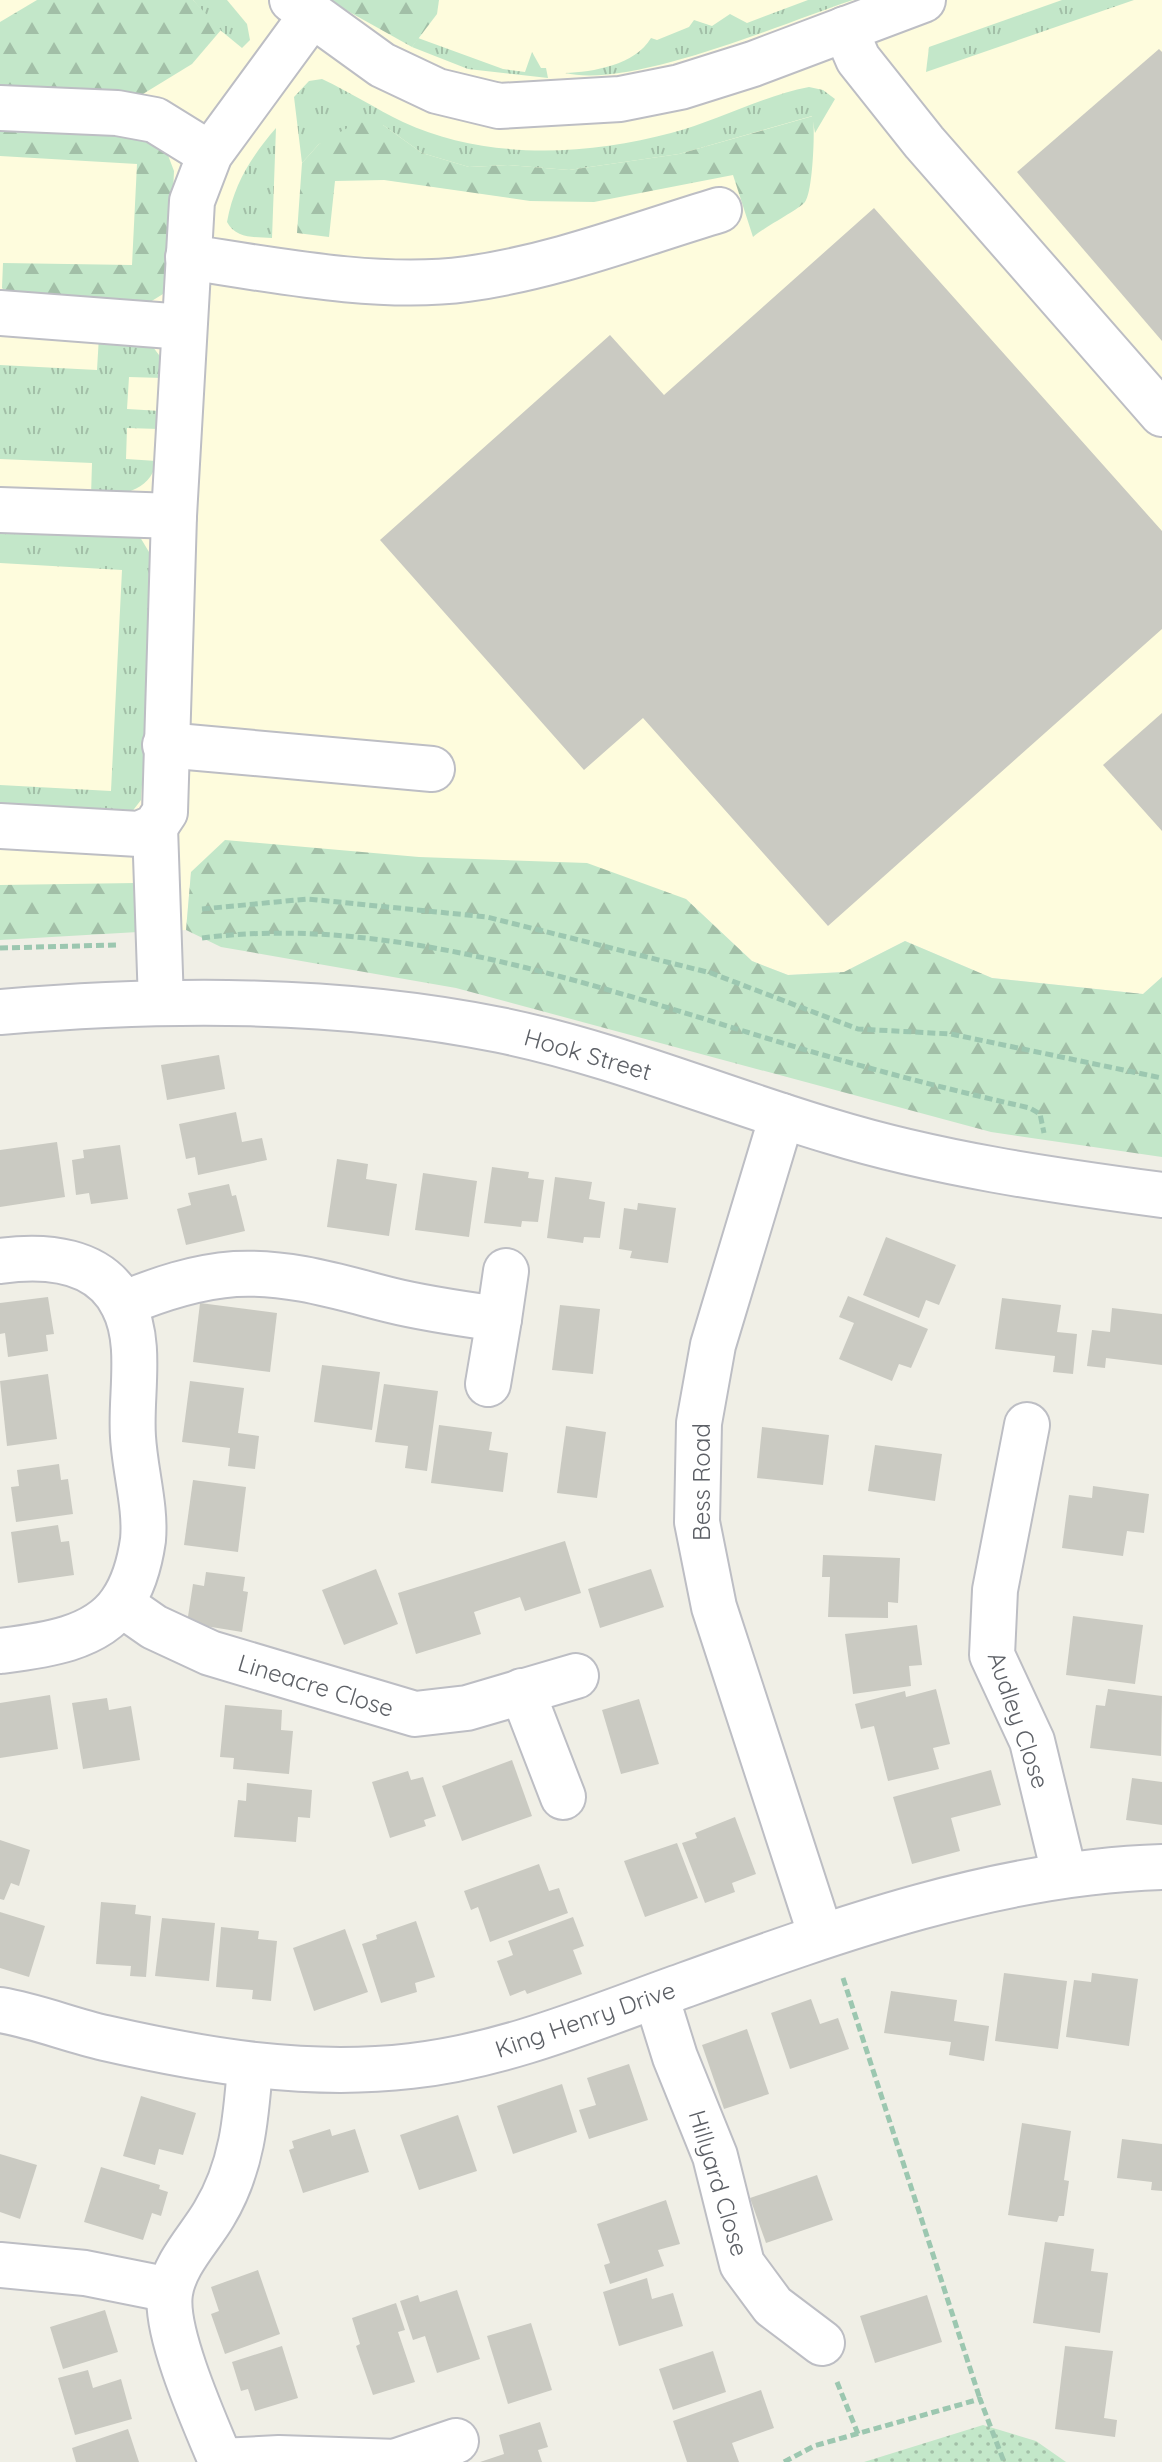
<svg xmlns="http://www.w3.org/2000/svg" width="1162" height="2462" viewBox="0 0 1162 2462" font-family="Quicksand,sans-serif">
  <defs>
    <pattern id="grass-tufts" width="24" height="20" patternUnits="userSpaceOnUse" patternTransform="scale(2)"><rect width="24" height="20" fill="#c3e7c9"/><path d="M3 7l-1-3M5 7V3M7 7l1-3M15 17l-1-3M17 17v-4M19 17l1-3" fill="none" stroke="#a2bfa7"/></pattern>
    <pattern id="forest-firs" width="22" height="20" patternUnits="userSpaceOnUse" patternTransform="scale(2)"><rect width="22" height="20" fill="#c3e7c9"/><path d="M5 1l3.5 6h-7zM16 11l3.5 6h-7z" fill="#a2bfa7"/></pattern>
    <pattern id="park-dots" width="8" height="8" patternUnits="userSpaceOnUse" patternTransform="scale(2)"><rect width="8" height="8" fill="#c3e7c9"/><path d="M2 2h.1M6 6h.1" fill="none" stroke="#a2bfa7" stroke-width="1.8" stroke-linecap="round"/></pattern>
  </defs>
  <rect width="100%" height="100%" fill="#f0efe6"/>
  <polygon fill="#fefcdd" points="0,0 1162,0 1162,977 1143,994 992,978 905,941 844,972 788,975 752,961 686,899 191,872 186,930 159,932 59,886 0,885"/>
  <g fill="url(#grass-tufts)">
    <polygon points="193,0 227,0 247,24 250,40 242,48 214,25"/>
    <path d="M 808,0 L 853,0 C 783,23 632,89 565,73 C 593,72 635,65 651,38 L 657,40 L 689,27 L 694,20 L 712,26 L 730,14 L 747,23 Z"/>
    <polygon points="1062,0 1134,0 926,72 929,47"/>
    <polygon points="418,38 503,69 525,72 532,52 541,68 546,68 548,78 468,69 412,47"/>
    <path d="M 322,79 C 350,92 376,109 403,122 C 485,160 586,156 671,133 C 717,121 762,96 809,87 L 823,90 L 835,99 L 815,133 L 812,116 L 679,154 L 569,170 L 508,165 L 469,167 L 422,153 L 383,125 L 319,144 L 302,163 L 294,97 L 309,81 Z"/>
    <path d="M 276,128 L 272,238 C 255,237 236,239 227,222 C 234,184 251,157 276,128 Z"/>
    <path d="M 99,336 L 153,347 L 162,359 L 163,378 L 129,377 L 127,409 L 161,411 L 159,429 L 127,428 L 126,459 L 157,461 C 149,494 120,495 91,496 L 92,463 L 0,459 L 0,365 L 97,370 Z"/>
    <polygon points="0,529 140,537 155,562 143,769 141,800 131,813 0,815 0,785 111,791 122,570 0,563"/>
  </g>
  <g fill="url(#forest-firs)">
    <polygon points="37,0 193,0 221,30 192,64 138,97 0,96 0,22"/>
    <polygon points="328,0 439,0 437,14 412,47"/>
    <path d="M 813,116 C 815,130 813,191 805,202 C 798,210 766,226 753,237 L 733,175 L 594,202 L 530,201 L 384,180 L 335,181 L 329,237 L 297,233 L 302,163 L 319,144 L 358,122 L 383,125 L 422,153 L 469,167 L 508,165 L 569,170 L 679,154 Z"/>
    <polygon points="0,130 147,137 166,150 174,171 169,282 163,294 142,307 12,300 2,288 3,263 132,265 137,164 0,156"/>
    <polygon points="225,840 419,857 587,863 686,899 752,961 788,975 844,972 905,941 992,978 1143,994 1162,977 1162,1157 991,1132 456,988 221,947 186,930 191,872"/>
    <polygon points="136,883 138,932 0,940 0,885"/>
  </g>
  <polygon fill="url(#park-dots)" points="983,2425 1036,2441 1066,2462 864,2462"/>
  <g fill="#cacac2">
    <polygon points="1159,49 1162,52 1162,341 1017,172"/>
    <polygon points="874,208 1162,531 1162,629 828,926 643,718 584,770 380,540 610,335 664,395"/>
    <polygon points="1162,713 1162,831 1103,765"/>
    <polygon points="219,1055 225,1089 167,1100 161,1065"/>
    <polygon points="236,1112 242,1142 262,1138 267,1160 198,1175 195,1157 186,1159 179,1124"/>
    <polygon points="57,1142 65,1197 0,1207 0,1150"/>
    <polygon points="120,1145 128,1199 91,1204 89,1193 76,1195 72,1160 84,1158 83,1150"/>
    <polygon points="337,1159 368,1164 366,1179 397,1184 389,1236 327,1227"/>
    <polygon points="492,1167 529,1172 528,1178 544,1180 538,1222 522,1221 521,1227 484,1223"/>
    <polygon points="423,1173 477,1181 469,1237 415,1230"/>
    <polygon points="555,1177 592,1182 589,1199 605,1202 600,1238 584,1237 583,1243 547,1238"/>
    <polygon points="229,1184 232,1196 236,1195 245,1231 186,1245 177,1209 191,1205 188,1193"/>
    <polygon points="638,1203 676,1208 668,1263 630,1258 632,1251 619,1249 624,1208 637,1210"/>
    <polygon points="886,1237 956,1265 939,1305 926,1300 919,1318 863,1295"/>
    <polygon points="848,1296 928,1329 911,1368 899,1364 892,1381 839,1359 854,1323 839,1317"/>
    <polygon points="48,1297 54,1334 46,1335 48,1351 8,1357 5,1333 0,1334 0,1303"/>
    <polygon points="1002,1298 1061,1305 1057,1332 1077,1334 1073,1374 1053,1372 1055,1356 995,1349"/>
    <polygon points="200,1303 277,1313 270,1372 193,1362"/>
    <polygon points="560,1305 600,1309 593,1374 552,1370"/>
    <polygon points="1112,1308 1162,1314 1162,1365 1106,1358 1105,1368 1087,1366 1092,1330 1110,1332"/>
    <polygon points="322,1365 380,1372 372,1430 314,1422"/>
    <polygon points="48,1374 57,1439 7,1446 0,1381"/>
    <polygon points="190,1381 244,1388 238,1433 259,1436 255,1469 228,1466 230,1448 182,1442"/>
    <polygon points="384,1384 438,1391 427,1471 405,1468 408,1446 375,1442"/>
    <polygon points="439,1425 492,1432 489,1450 508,1453 503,1492 431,1483"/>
    <polygon points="566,1426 606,1432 597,1498 557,1493"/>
    <polygon points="762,1427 829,1435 823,1485 757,1478"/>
    <polygon points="875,1445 942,1454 935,1501 868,1491"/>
    <polygon points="59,1464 61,1480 68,1479 73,1514 16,1522 11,1487 19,1486 17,1470"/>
    <polygon points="193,1480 246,1487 238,1552 184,1545"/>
    <polygon points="1093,1486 1149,1494 1144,1533 1127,1531 1123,1556 1062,1548 1069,1495 1092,1498"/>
    <polygon points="58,1525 61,1542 69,1541 74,1575 18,1583 11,1532"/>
    <polygon points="565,1541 581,1593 525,1611 520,1597 474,1612 481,1634 416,1654 398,1593"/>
    <polygon points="823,1555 900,1558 898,1603 888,1602 888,1618 828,1617 830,1577 822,1577"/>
    <polygon points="376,1569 398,1624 344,1645 322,1590"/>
    <polygon points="651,1569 664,1607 600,1628 588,1589"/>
    <polygon points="206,1572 245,1577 243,1591 248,1592 242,1632 187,1623 193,1584 204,1586"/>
    <polygon points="1073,1616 1143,1625 1135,1684 1066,1675"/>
    <polygon points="917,1625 922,1665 909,1666 911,1686 853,1694 845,1634"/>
    <polygon points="936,1689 950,1744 933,1748 939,1769 888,1781 874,1726 861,1729 855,1704 905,1691 906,1697"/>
    <polygon points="1108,1689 1162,1696 1161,1756 1090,1748 1096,1705 1105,1706"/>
    <polygon points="50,1695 58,1749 0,1758 0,1703"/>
    <polygon points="107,1698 109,1710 131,1706 140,1760 83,1769 72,1703"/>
    <polygon points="639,1699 659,1764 621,1774 602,1710"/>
    <polygon points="225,1705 282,1710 281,1730 293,1731 289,1774 233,1769 234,1758 220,1757"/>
    <polygon points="512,1760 532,1816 462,1841 442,1786"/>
    <polygon points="991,1770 1001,1805 951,1818 960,1851 912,1864 893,1797"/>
    <polygon points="408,1771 411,1780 423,1777 436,1816 424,1820 426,1826 390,1838 372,1782"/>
    <polygon points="1132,1778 1162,1782 1162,1825 1126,1820"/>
    <polygon points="247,1783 312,1790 310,1818 298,1817 296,1842 234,1837 238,1800 246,1801"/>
    <polygon points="735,1817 756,1874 732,1883 735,1892 705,1903 682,1843 697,1838 695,1833"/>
    <polygon points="0,1840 30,1850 19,1886 11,1883 4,1900 0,1899"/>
    <polygon points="677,1843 698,1898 645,1917 624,1861"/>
    <polygon points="539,1864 549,1891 559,1888 568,1913 490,1942 478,1907 471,1910 464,1891"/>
    <polygon points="101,1902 136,1905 135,1914 151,1916 146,1977 130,1976 131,1966 96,1964"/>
    <polygon points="0,1912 45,1926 29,1977 0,1968"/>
    <polygon points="573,1917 584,1946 573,1950 582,1974 527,1994 525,1990 510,1996 497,1961 513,1955 508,1941"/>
    <polygon points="162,1918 215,1923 209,1981 155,1976"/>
    <polygon points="416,1921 435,1977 415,1983 417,1992 381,2003 362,1944 377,1939 376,1935"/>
    <polygon points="221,1927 259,1931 258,1939 277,1941 271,2001 252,1999 253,1990 216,1987"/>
    <polygon points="345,1929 368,1992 314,2011 293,1948"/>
    <polygon points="1004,1973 1067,1981 1058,2049 995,2041"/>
    <polygon points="1092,1973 1138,1979 1129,2046 1066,2037 1074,1980 1091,1982"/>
    <polygon points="891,1991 957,2000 954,2021 989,2026 984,2061 949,2055 951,2042 884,2033"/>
    <polygon points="811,1999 820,2024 838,2018 849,2049 790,2069 771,2013"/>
    <polygon points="747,2029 769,2094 724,2109 702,2045"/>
    <polygon points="629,2064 648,2120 589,2139 579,2110 596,2105 587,2078"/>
    <polygon points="562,2084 577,2132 513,2154 497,2106"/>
    <polygon points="141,2096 196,2113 183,2155 159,2149 155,2165 123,2156"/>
    <polygon points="458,2115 477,2171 419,2190 400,2135"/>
    <polygon points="1022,2123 1071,2131 1064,2180 1069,2181 1064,2216 1059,2216 1057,2222 1008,2215"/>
    <polygon points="330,2129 332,2136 355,2129 369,2172 303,2193 289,2150 294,2148 292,2141"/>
    <polygon points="1122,2139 1162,2144 1162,2191 1151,2190 1152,2182 1117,2178"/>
    <polygon points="0,2154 37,2165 20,2219 0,2212"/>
    <polygon points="101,2167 160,2185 159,2189 168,2192 161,2216 152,2213 143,2240 84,2222"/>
    <polygon points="817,2175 833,2220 766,2243 750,2198"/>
    <polygon points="666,2200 680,2244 658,2250 664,2266 610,2284 604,2265 610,2263 597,2224"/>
    <polygon points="1045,2242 1094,2249 1091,2271 1108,2273 1100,2333 1033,2323"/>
    <polygon points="258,2270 280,2334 225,2354 211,2314 219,2311 211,2287"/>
    <polygon points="647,2278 652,2299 673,2293 683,2326 619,2346 603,2292"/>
    <polygon points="457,2290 480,2359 437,2373 425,2336 413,2340 400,2301 418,2295 420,2302"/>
    <polygon points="927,2295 942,2342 875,2363 860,2316"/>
    <polygon points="396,2303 405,2330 398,2332 415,2382 373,2395 356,2346 360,2344 352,2318"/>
    <polygon points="105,2310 118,2352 63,2369 50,2327"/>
    <polygon points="531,2323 552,2390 508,2404 487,2336"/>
    <polygon points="282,2346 298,2398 255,2411 248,2389 241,2391 232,2362"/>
    <polygon points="1065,2346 1113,2351 1104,2418 1117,2420 1115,2437 1055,2429"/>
    <polygon points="713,2351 726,2392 673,2410 659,2369"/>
    <polygon points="88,2370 93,2388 121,2379 132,2419 75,2435 58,2378"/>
    <polygon points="761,2390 774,2428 732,2443 739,2462 687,2462 673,2421"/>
    <polygon points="540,2422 548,2447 538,2450 542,2462 480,2462 504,2454 499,2435"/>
    <polygon points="128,2429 139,2462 76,2462 72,2448"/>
  </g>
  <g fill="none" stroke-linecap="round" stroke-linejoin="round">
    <defs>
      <g id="minor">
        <polyline points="292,0 382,65 437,91 499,106 620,99 680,87 753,64 923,0"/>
        <polyline points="845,29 858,59 924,142 1162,414"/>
        <polyline points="0,108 117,113 155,120 210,154"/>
        <path d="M 188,257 C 273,270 381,291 467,279 C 554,267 636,235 719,210"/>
        <polyline points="0,313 184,327"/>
        <polyline points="0,510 174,516"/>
        <polyline points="165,745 432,769"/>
        <polyline points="0,826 139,834 155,827 165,812 174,516 192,201 210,154 311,16"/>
        <polyline points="155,827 161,1003"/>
        <path d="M 0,1012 C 166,998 336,997 500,1030 C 613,1053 719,1098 830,1131 C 938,1164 1050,1180 1162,1195"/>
        <polyline points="782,1116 713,1345 699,1423 697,1522 714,1607 821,1936"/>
        <path d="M 0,1261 C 44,1255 100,1258 123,1305 C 143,1343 130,1396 133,1437 C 135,1471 146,1507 143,1540 C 140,1561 133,1586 121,1603 C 96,1640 40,1646 0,1651"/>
        <path d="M 123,1304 C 159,1289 195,1277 235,1274 C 289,1271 339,1287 390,1300 C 426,1309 463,1314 499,1319 L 506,1271"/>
        <polyline points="488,1384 499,1319"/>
        <polyline points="1027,1425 995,1590 992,1655 1032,1741 1064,1873"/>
        <polyline points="121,1604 154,1627 210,1653 415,1714 467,1708 576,1676"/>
        <polyline points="522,1691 563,1797"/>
        <polyline points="656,1996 675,2057 715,2156 742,2264 773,2306 822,2343"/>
        <path d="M 0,2010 C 36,2016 70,2030 105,2038 C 206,2061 307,2078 411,2066 C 501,2056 586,2021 671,1990 C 829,1933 993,1872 1162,1867"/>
        <path d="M 250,2067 C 246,2119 242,2168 214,2214 C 200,2238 174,2264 170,2293 C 164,2332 205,2423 221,2461 L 279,2458 L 398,2462"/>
        <polyline points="0,2265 85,2273 170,2290"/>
        <polyline points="397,2461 456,2441"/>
      </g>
    </defs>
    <use href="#minor" stroke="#bdbec4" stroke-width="48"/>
    <g stroke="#9cc7b0" stroke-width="5" stroke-dasharray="8 4" stroke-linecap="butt">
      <polyline points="202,909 308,899 487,917 711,973 858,1029 951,1034 1162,1078"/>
      <path d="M 202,938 C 388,914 590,984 766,1038 C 854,1065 941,1088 1030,1108 L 1040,1114 L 1044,1133"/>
      <polyline points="0,948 116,945"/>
      <polyline points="843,1978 980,2399"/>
      <polyline points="837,2382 858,2434"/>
      <polyline points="784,2462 814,2446 980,2399 1004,2462"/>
    </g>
    <use href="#minor" stroke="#fff" stroke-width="44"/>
  </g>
  <g text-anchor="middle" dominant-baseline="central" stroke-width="6" stroke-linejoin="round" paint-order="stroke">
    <g font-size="24" fill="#5d6066" stroke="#fff">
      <text transform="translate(588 1054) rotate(16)">Hook Street</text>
      <text transform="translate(701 1482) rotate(-90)">Bess Road</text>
      <text transform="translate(316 1685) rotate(17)">Lineacre Close</text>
      <text transform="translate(1019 1720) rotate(71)">Audley Close</text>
      <text transform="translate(585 2019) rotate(-19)">King Henry Drive</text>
      <text transform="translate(719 2183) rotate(73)">Hillyard Close</text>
    </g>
  </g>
</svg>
